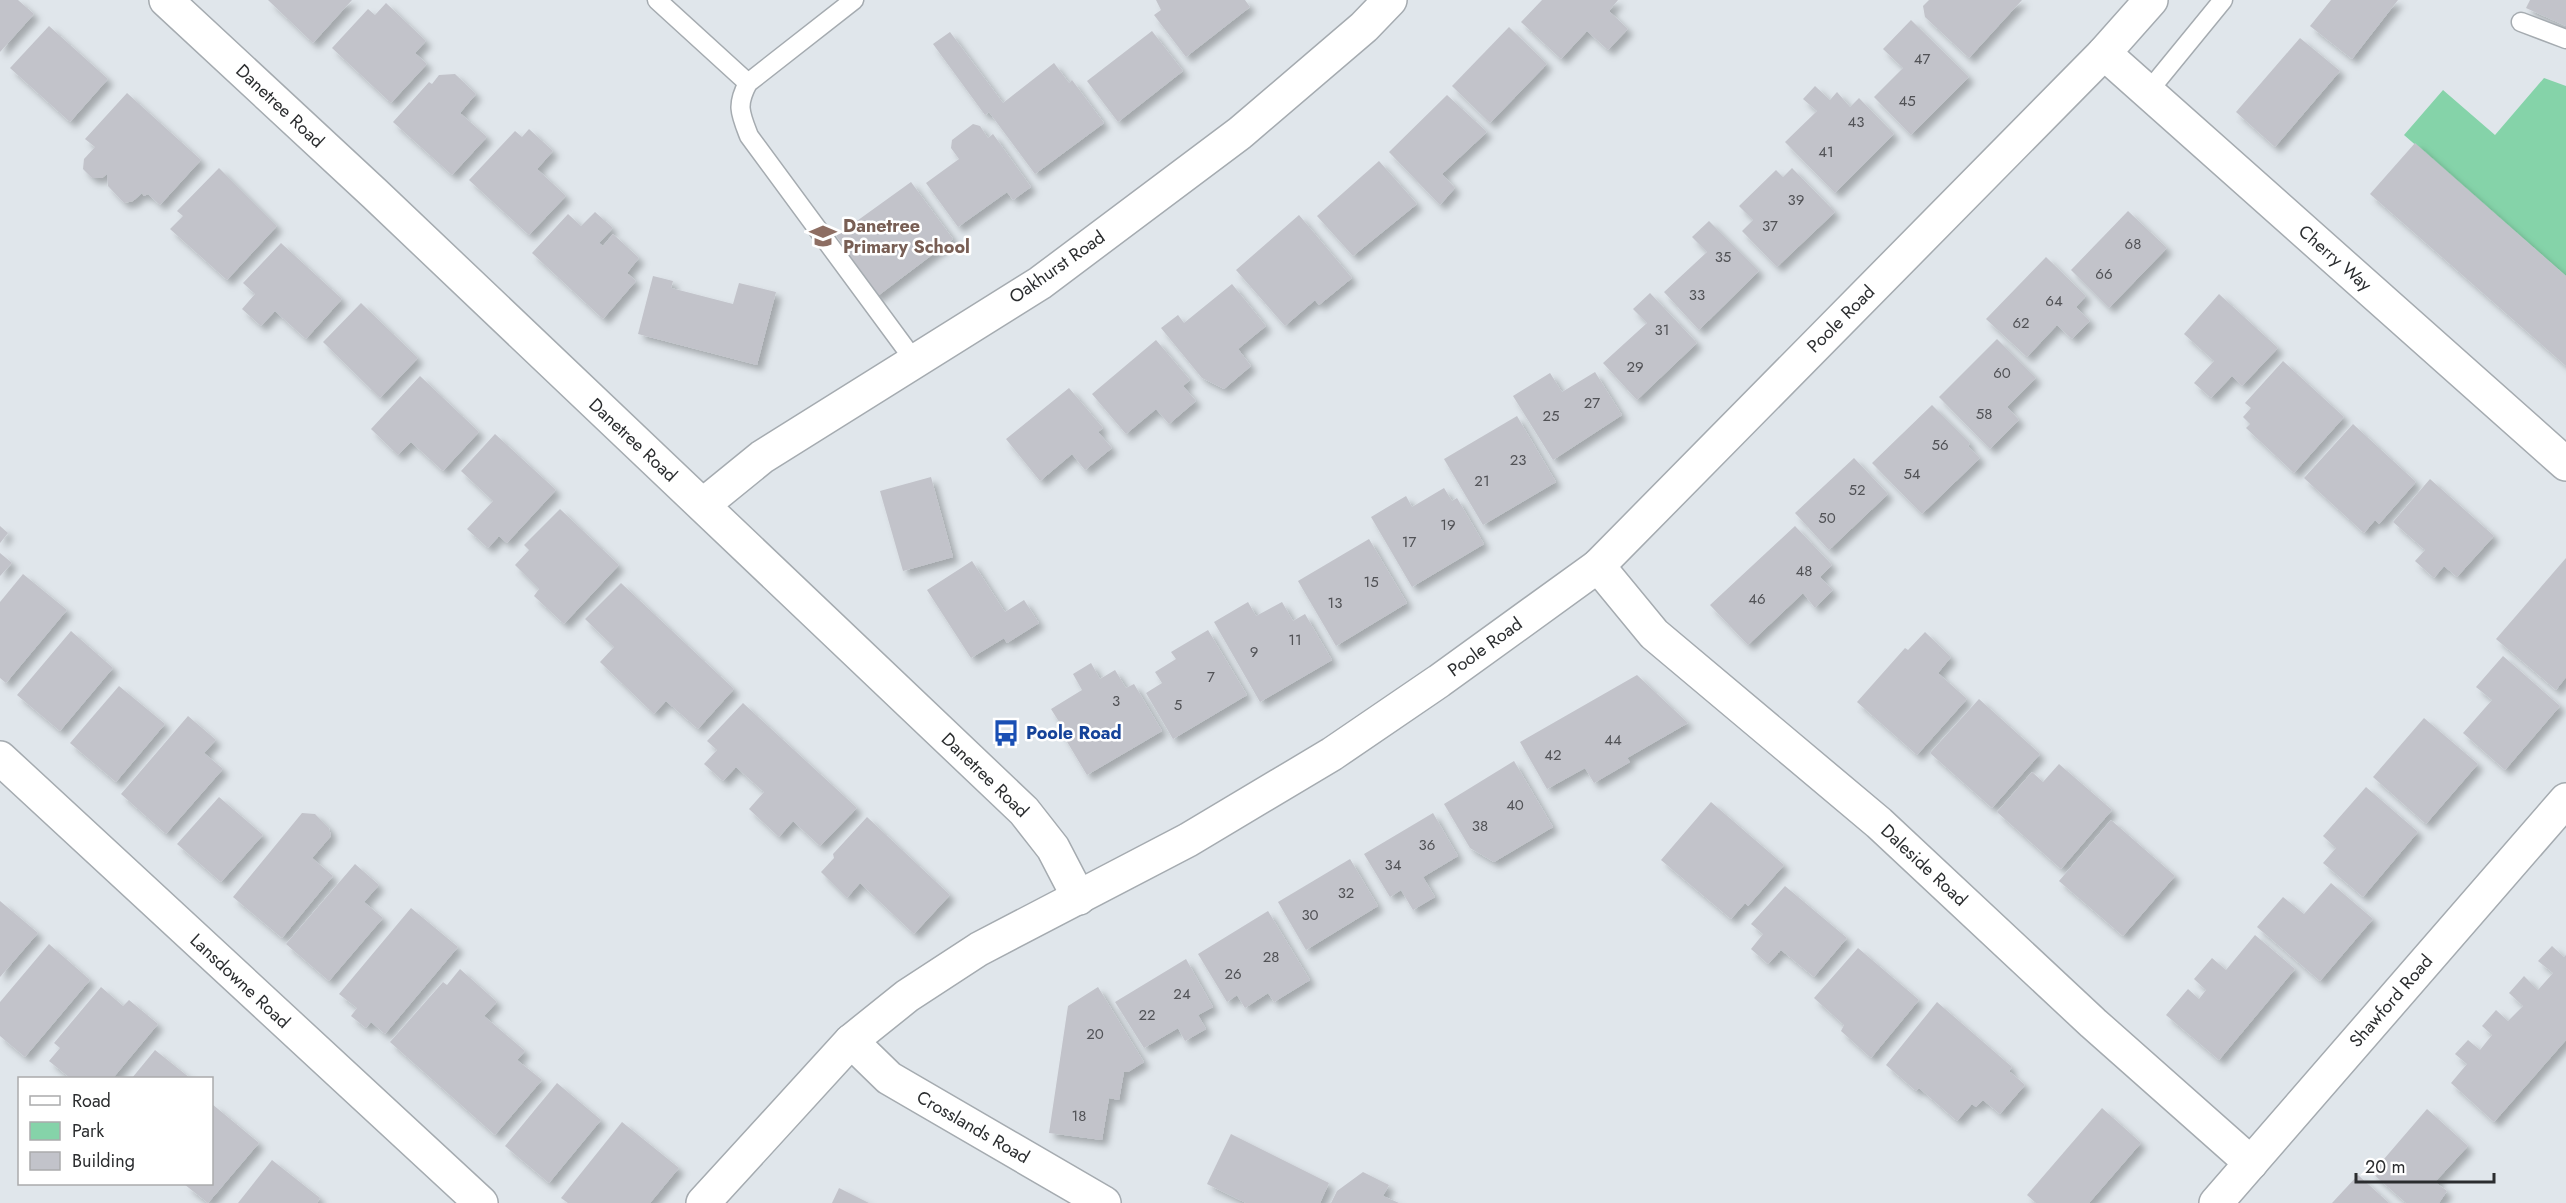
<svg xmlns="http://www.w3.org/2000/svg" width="2566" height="1203" viewBox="0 0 2566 1203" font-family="Jost,sans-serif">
  <defs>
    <filter id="shadow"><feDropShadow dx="5.5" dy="5.5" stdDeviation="3" flood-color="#0004"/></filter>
  </defs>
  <rect width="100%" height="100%" fill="#e0e6eb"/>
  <polygon fill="#85d3a9" points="2544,78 2566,86 2566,276 2404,135 2443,90 2495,135"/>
  <g fill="#c2c3ca" filter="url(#shadow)">
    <polygon points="0,0 18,0 34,14 0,52"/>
    <polygon points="268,0 352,0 313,43"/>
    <polygon points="1156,0 1245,0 1250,7 1186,57 1154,15 1161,10"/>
    <polygon points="1542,0 1618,0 1609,11 1628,29 1608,50 1587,31 1561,59 1521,22"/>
    <polygon points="1929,0 2022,0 1969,58 1925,17 1923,6"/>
    <polygon points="2331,0 2398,0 2352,59 2310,26"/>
    <polygon points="2530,0 2566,0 2566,26 2526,8"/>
    <polygon points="386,3 426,41 415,53 427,64 391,103 332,48 368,9 375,15"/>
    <polygon points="1911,20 1969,77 1911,135 1874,97 1903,68 1883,49"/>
    <polygon points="49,26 108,79 70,122 10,68"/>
    <polygon points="1509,27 1547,64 1490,123 1452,86"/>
    <polygon points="1152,31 1183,71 1118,122 1087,81"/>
    <polygon points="950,32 1003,103 1054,63 1069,83 1072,80 1104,123 1035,174 989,112 985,115 933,44"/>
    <polygon points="2300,38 2340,71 2275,147 2236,112"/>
    <polygon points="455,74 476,94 460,113 487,137 452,175 393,122 429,82 432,84 439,75"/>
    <polygon points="1815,86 1830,100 1837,92 1850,107 1859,98 1894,134 1835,193 1785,142 1817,111 1803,99"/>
    <polygon points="127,93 201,160 160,205 148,194 144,196 142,193 133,201 124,203 108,186 107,174 102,178 92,178 83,169 84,159 95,147 85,139"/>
    <polygon points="1447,95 1487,132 1442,174 1455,188 1440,205 1389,152"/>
    <polygon points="973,124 980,126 988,138 993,134 1031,187 1013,200 1007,192 958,227 926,183 959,159 951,148 952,140"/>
    <polygon points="529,129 553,151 537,169 566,196 529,235 469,180 515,131 522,137"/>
    <polygon points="2415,143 2566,276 2566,366 2370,194"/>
    <polygon points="1379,161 1417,204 1353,256 1317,216"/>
    <polygon points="219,168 277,226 227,280 170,229 183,216 177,211"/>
    <polygon points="1792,168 1835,212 1777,267 1742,231 1753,220 1739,206 1776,170 1783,177"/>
    <polygon points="911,182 953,239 875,298 843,254 848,251 836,236"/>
    <polygon points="2128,211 2167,248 2109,308 2071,270"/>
    <polygon points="595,212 613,228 599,243 603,246 613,234 639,258 627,273 636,281 603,319 532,253 568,214 581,226"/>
    <polygon points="1299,215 1352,278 1319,305 1315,300 1285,326 1236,270"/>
    <polygon points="1709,221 1759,271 1699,330 1664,292 1707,252 1692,237"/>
    <polygon points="281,243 342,299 306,339 275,311 261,326 242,309 255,294 243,283"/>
    <polygon points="2046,257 2086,296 2076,307 2090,321 2072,339 2057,325 2027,357 1986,319"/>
    <polygon points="653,276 673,281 671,288 733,304 739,283 776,292 757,365 638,334"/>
    <polygon points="1232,284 1266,326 1238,349 1251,366 1224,389 1202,378 1161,328 1178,315 1184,323"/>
    <polygon points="1650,293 1697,343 1637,400 1603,363 1647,323 1633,309"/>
    <polygon points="2219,294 2278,348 2242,386 2232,376 2211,398 2194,383 2214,361 2184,334"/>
    <polygon points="361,303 418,358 380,398 323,342"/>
    <polygon points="1997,339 2036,378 2007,407 2019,420 1990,449 1939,397"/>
    <polygon points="1156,340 1190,380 1183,386 1196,401 1169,424 1156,409 1126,434 1092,394"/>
    <polygon points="2283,361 2344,417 2294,473 2246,428 2250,424 2243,417 2251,408 2245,403"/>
    <polygon points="1595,372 1622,415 1553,460 1513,396 1550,373 1562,392"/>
    <polygon points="420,376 479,432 443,471 411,442 398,455 371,429"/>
    <polygon points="1069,388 1103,428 1098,432 1112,448 1085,470 1072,454 1040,481 1006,439"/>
    <polygon points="1932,405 1970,443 1968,446 1980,458 1922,514 1872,463"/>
    <polygon points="1517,416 1556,482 1483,525 1444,459"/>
    <polygon points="2353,424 2416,482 2379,524 2375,520 2364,533 2304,478"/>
    <polygon points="495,434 556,490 507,543 499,536 488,548 467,529 493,501 461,471"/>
    <polygon points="1854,458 1888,494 1829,550 1795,513"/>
    <polygon points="931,477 953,557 903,571 880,491"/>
    <polygon points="2430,479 2494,536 2457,577 2444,566 2434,578 2415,561 2425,550 2393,522"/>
    <polygon points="1444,488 1452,501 1457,498 1484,544 1412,587 1371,517 1406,496 1412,507"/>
    <polygon points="560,509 619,565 564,624 534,596 539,589 515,565 529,550 524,545"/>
    <polygon points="0,526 8,533 0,543"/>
    <polygon points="1795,526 1832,565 1820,577 1833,590 1815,608 1803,593 1748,645 1710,605"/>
    <polygon points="1369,539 1407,603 1336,646 1298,581"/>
    <polygon points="0,553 12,563 0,576"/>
    <polygon points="2566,558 2566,677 2556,690 2496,639"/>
    <polygon points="972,561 1005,612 1024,600 1039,623 1007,643 1004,638 971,658 927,590"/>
    <polygon points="23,574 67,610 6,683 0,678 0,602"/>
    <polygon points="621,583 734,689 698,729 666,701 654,714 600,662 614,647 585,619"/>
    <polygon points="1248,602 1256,616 1282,602 1293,621 1305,614 1332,660 1260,702 1214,622"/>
    <polygon points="1208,630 1247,695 1173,739 1146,693 1162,683 1155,672 1176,659 1171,652"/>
    <polygon points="71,631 113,668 60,731 17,695"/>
    <polygon points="1925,632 1951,657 1938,673 1967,699 1917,755 1857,702 1905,648 1908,650"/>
    <polygon points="2503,656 2560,706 2505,770 2463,733 2492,700 2476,687"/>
    <polygon points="1091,663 1100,679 1115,670 1126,688 1134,684 1162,731 1087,775 1060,730 1063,728 1051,709 1082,690 1073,674"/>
    <polygon points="1637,675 1688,723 1627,758 1630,762 1594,783 1585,768 1547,789 1520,742"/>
    <polygon points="119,686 165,724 116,782 70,743"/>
    <polygon points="1979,699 2040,754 1992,808 1930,753"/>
    <polygon points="743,703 857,808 820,846 793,821 779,837 749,809 764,792 736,767 723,781 704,764 717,750 707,741"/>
    <polygon points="188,716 216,740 204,753 223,769 166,834 121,794"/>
    <polygon points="2424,718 2478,764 2426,824 2373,777"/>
    <polygon points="1514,761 1553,827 1494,862 1470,848 1444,804"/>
    <polygon points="2059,764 2112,810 2061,869 1997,812 2032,772 2043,782"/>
    <polygon points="2366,787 2418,832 2363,897 2323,863 2336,848 2323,836"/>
    <polygon points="219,797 263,835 221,882 177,844"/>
    <polygon points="1711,802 1784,865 1748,906 1745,903 1731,919 1661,860"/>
    <polygon points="302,813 315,814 329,828 331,836 312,858 333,876 282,938 233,897"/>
    <polygon points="1433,813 1458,856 1423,877 1435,897 1413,910 1401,890 1390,897 1364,854"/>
    <polygon points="867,817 950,895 914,934 860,883 847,898 821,872 834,858 833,854"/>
    <polygon points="2111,820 2175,876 2123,936 2059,881"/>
    <polygon points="1350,859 1378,906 1306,950 1278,902"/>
    <polygon points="355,864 379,885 364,902 383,918 329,981 286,944"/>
    <polygon points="2331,883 2373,919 2320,981 2257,927 2283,897 2304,914"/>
    <polygon points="1785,886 1847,938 1814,977 1781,950 1768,964 1751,949 1763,934 1751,924"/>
    <polygon points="0,901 38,933 0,977"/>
    <polygon points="411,908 458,947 385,1034 371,1022 366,1028 351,1016 357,1008 339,994"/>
    <polygon points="1268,911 1310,980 1274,1002 1268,993 1245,1008 1237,995 1227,1002 1198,954"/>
    <polygon points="2255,935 2295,969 2219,1060 2166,1015 2188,989 2199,999 2206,990 2194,979 2212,958 2226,970"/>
    <polygon points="49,944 90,980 25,1057 0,1036 0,1002"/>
    <polygon points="2552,946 2564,957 2566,955 2566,1040 2494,1122 2451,1083 2467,1064 2455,1054 2468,1040 2480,1050 2492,1035 2482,1026 2496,1010 2508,1021 2523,1006 2509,993 2524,976 2538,990 2553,973 2538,961"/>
    <polygon points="1858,948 1919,1000 1871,1058 1841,1031 1844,1025 1814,998"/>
    <polygon points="1186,959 1213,1007 1198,1015 1206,1029 1185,1041 1178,1028 1144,1048 1115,1002"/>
    <polygon points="460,969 497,1002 484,1016 525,1051 517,1060 542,1080 495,1135 390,1042 443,982 447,985"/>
    <polygon points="101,987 123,1006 129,1000 158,1024 113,1078 70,1078 49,1061 60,1048 54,1043"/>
    <polygon points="1098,987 1144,1062 1128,1072 1124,1072 1119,1100 1109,1098 1102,1140 1049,1133 1068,1006"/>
    <polygon points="1937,1002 2012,1067 2009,1071 2025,1085 2000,1114 1983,1100 1976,1107 1972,1104 1957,1121 1919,1088 1916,1091 1886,1065"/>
    <polygon points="155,1050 190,1078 132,1078"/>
    <polygon points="557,1083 601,1120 549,1183 505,1146"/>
    <polygon points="212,1104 259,1143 208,1203 184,1184 212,1184"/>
    <polygon points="2102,1108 2141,1143 2089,1203 2036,1203 2027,1195"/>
    <polygon points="2427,1109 2468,1146 2435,1182 2447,1191 2439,1203 2406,1203 2372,1173"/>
    <polygon points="622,1122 679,1168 650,1203 568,1203 561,1198"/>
    <polygon points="1231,1134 1329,1183 1320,1203 1246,1203 1207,1184"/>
    <polygon points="272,1160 320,1198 317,1203 238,1203"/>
    <polygon points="1363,1172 1389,1185 1383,1196 1399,1203 1331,1203 1337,1191"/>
    <polygon points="2358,1175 2389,1203 2332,1203"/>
    <polygon points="839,1188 869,1203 832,1203"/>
  </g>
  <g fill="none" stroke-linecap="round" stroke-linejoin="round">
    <defs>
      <g id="lane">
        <polyline points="657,0 748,83"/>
        <path d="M 854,0 L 748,83 C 736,105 740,113 749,136 L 914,360"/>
        <polyline points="2521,22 2566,39"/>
        <polyline points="2147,93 2223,0"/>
      </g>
      <g id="street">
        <polyline points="166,0 375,194 1024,811 1053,848 1079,898"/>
        <polyline points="2104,53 2566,464"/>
        <polyline points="703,505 762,457 1040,283 1240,133 1364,27 1390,0"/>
        <polyline points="1598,566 1654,634 1879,823 2093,1023 2251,1163"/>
        <polyline points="0,758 481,1203"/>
        <polyline points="851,1041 889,1078 1104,1203"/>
        <polyline points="703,1203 851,1041 907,996 979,949 1188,840 1332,754 1439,681 1598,566 2104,53 2151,0"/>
        <polyline points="2216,1203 2566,800"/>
      </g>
    </defs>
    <use href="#lane" stroke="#a5abb0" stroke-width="21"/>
    <use href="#street" stroke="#a5abb0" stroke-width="36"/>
    <use href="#lane" stroke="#fff" stroke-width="18"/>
    <use href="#street" stroke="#fff" stroke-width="33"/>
  </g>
  <defs>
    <symbol id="school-bare" viewBox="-9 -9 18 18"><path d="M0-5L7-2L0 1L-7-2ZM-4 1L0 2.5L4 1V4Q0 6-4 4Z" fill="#8d6e63" stroke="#fff" stroke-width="2.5" paint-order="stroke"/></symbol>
    <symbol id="bus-bare" viewBox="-9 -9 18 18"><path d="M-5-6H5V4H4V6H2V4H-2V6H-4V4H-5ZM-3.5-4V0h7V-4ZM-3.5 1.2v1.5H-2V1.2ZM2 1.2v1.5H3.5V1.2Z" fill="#1a4fb4" stroke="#fff" stroke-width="2.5" paint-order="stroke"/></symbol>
  </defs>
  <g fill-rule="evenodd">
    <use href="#school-bare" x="804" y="217" width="38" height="38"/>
    <use href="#bus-bare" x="987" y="714" width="38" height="38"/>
  </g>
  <g text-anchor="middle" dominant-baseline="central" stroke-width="5" stroke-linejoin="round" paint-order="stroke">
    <g font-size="15" fill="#515256">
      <text x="1922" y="59">47</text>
      <text x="1907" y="101">45</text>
      <text x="1856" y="122">43</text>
      <text x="1826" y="152">41</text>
      <text x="1796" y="200">39</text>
      <text x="1770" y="226">37</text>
      <text x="2133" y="244">68</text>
      <text x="1723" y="257">35</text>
      <text x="2104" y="274">66</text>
      <text x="1697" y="295">33</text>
      <text x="2054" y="301">64</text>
      <text x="2021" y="323">62</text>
      <text x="1662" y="330">31</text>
      <text x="1635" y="367">29</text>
      <text x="2002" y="373">60</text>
      <text x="1592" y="403">27</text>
      <text x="1984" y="414">58</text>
      <text x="1551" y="416">25</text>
      <text x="1940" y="445">56</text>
      <text x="1518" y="460">23</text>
      <text x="1912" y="474">54</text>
      <text x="1482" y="481">21</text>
      <text x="1857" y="490">52</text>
      <text x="1827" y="518">50</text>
      <text x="1448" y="525">19</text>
      <text x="1409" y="542">17</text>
      <text x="1804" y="571">48</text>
      <text x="1371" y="582">15</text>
      <text x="1757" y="599">46</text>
      <text x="1335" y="603">13</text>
      <text x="1295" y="640">11</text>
      <text x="1254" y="652">9</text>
      <text x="1211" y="677">7</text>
      <text x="1116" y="701">3</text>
      <text x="1178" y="705">5</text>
      <text x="1613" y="740">44</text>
      <text x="1553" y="755">42</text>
      <text x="1515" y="805">40</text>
      <text x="1480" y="826">38</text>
      <text x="1427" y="845">36</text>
      <text x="1393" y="865">34</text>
      <text x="1346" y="893">32</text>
      <text x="1310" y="915">30</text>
      <text x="1271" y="957">28</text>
      <text x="1233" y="974">26</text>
      <text x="1182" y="994">24</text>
      <text x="1147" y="1015">22</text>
      <text x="1095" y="1034">20</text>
      <text x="1079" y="1116">18</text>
    </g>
    <g font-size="18" fill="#2b2d2f" stroke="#fff">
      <text transform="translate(280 106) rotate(43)">Danetree Road</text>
      <text transform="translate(2335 258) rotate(41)">Cherry Way</text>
      <text transform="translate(1057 267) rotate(-35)">Oakhurst Road</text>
      <text transform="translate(1841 319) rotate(-45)">Poole Road</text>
      <text transform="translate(633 440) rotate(43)">Danetree Road</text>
      <text transform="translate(1485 647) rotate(-36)">Poole Road</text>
      <text transform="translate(985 775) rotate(44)">Danetree Road</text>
      <text transform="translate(1924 865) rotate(43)">Daleside Road</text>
      <text transform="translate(240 981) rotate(43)">Lansdowne Road</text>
      <text transform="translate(2391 1001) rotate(-49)">Shawford Road</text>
      <text transform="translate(973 1127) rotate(30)">Crosslands Road</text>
    </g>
    <g font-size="18" font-weight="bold" fill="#785e54" stroke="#fff" text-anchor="start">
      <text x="843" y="226">Danetree<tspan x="843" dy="21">Primary School</tspan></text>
    </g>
    <g font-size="18" font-weight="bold" fill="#164399" stroke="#fff" text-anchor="start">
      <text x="1026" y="733">Poole Road</text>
    </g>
  </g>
  <rect x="18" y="1077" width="195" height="108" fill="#ffffff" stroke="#aaabac" stroke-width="1.5"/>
  <rect x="30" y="1096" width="30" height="9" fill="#ffffff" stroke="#aaabac" stroke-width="1.5"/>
  <text x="72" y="1107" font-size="18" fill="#2b2d2f">Road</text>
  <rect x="30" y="1122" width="30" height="18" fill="#85d3a9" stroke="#aaabac" stroke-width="1.5"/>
  <text x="72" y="1137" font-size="18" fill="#2b2d2f">Park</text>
  <rect x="30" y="1152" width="30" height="18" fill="#c2c3ca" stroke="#aaabac" stroke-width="1.5"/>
  <text x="72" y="1167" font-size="18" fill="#2b2d2f">Building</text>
  <path d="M2356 1173v9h138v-9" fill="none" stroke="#2b2d2f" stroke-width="3"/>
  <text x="2365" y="1173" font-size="18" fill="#2b2d2f" stroke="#ffffff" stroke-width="4.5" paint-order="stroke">20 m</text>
</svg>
